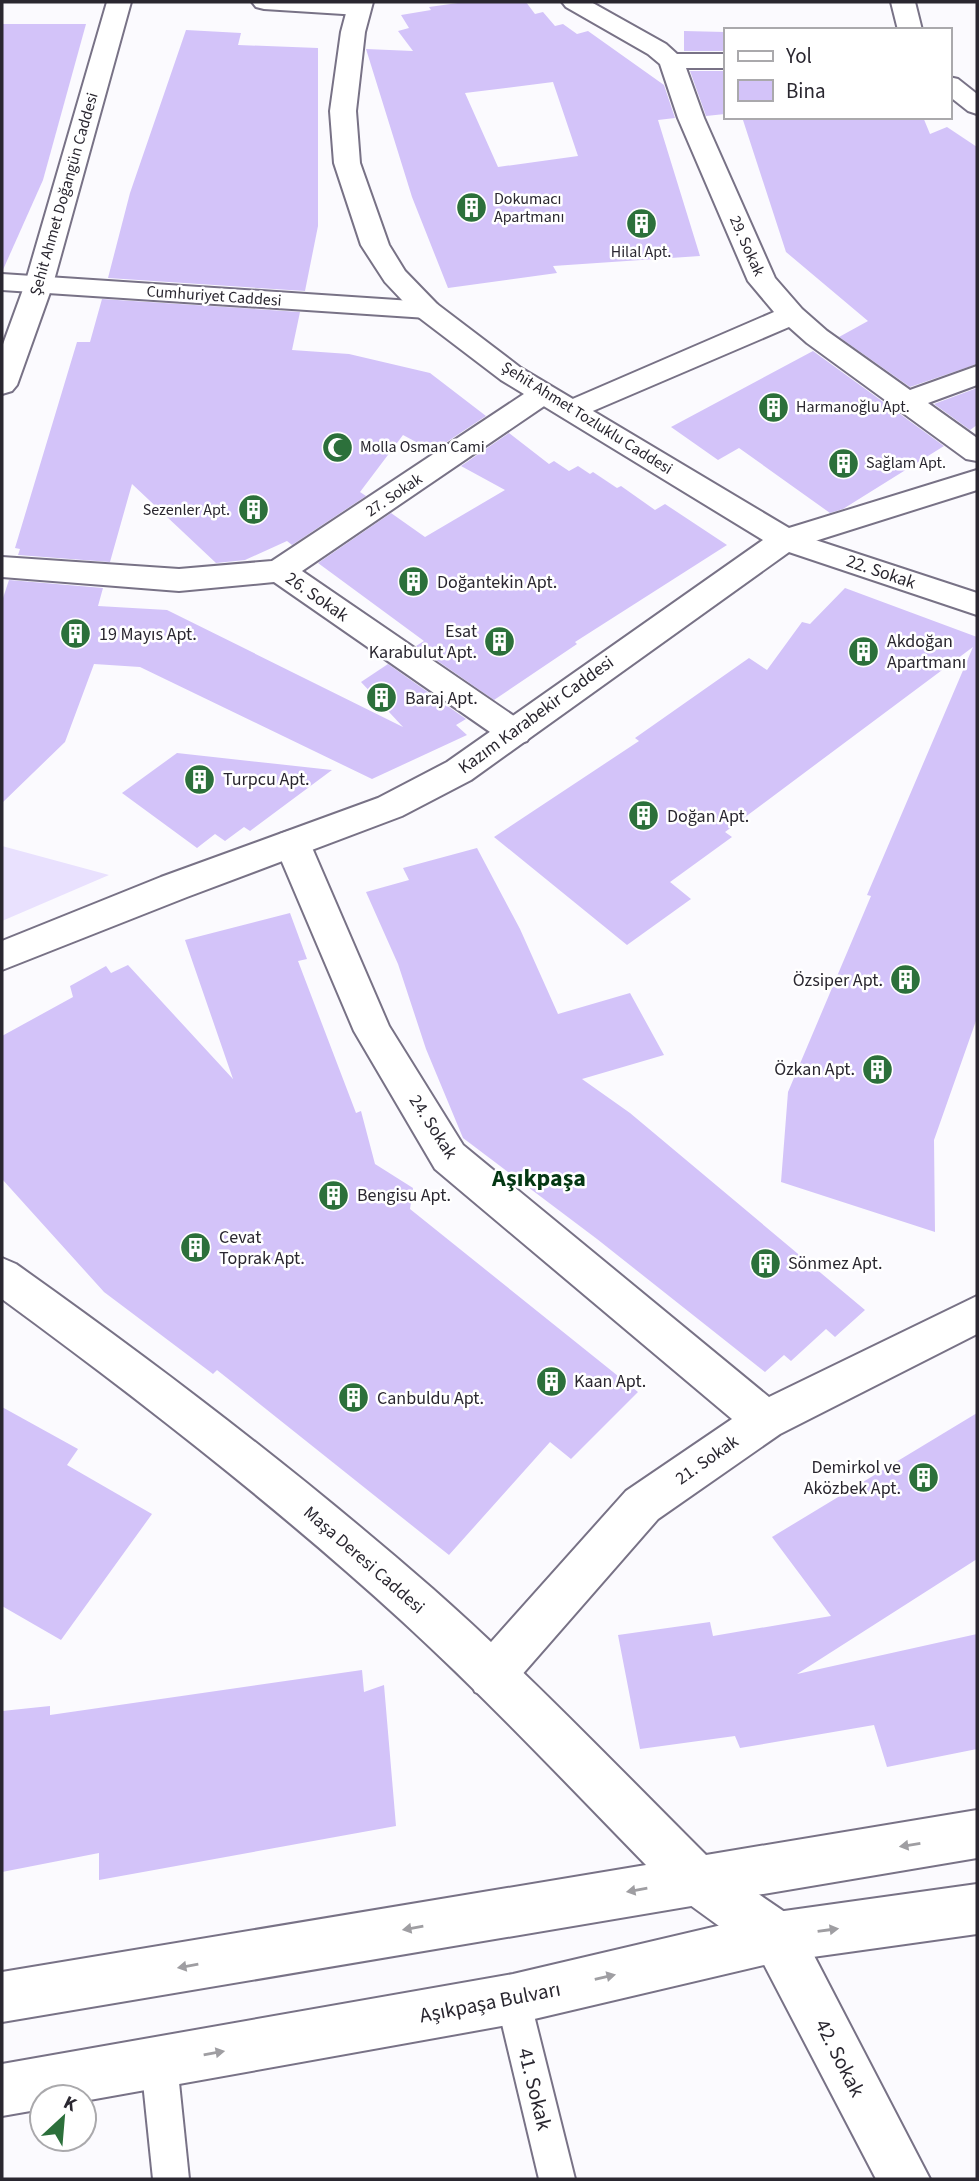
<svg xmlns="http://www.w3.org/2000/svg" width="979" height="2181" viewBox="0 0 979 2181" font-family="'Source Sans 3',sans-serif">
  <rect width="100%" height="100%" fill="#fbfafe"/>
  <polygon fill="#e9e1fe" points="2,846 109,875 2,921"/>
  <g fill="#d3c3f9" fill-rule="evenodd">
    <path d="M 465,2 L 526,2 L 535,14 L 543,12 L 555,26 L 563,24 L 577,34 L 588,31 L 664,85 L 675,118 L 658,120 L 700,256 L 553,266 L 557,273 L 448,288 L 412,197 L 366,49 L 413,51 L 398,31 L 409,28 L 401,15 L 431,10 L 429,7 ZM 553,82 L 578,156 L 498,167 L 465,93 Z"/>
    <polygon points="2,24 86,24 43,180 2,272"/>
    <polygon points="186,30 241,33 238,45 318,48 318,226 305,291 108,278 130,193"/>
    <polygon points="684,31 725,32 725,51 684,51"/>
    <polygon points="690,71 725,71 725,114 706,116"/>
    <polygon points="742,117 923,117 930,134 947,127 977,147 977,364 910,387 839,337 868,321 786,252"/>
    <polygon points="102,299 300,312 292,350 349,354 430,373 486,416 433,451 403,435 360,492 366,496 292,545 287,541 245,560 216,563 132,484 110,562 18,555 20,549 15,548 77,342 90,342"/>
    <polygon points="813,351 944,446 843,509 830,513 739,448 718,460 671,427"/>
    <polygon points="977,388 977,425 970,430 934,404"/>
    <polygon points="509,433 549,464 554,461 569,471 578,466 590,474 593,472 617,488 621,486 655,510 665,504 727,545 575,642 577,644 494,700 416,646 424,641 318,563 391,513 425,537 505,490 461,466"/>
    <polygon points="9,580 103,588 98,606 167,610 403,727 361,682 388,664 466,719 456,725 467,735 372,779 140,667 94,664 65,742 2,803 2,601"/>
    <polygon points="845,588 977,637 977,1018 934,1140 935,1232 781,1182 788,1092 871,896 867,895 973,647 725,832 732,837 670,882 691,899 627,945 494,837 639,741 635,738 749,658 767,670 802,622 810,624"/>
    <polygon points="177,753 332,770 250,831 244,827 225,841 215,834 197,848 122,793"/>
    <polygon points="477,848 520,929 558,1014 630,993 664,1055 582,1079 630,1113 865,1310 835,1337 826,1329 791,1361 784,1355 765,1372 597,1239 463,1138 426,1049 398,964 366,892 409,880 403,868"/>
    <polygon points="290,913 307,959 298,961 356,1113 361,1111 375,1164 413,1188 410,1209 638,1392 571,1459 550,1442 449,1555 217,1370 213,1374 104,1292 2,1179 2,1036 73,997 70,986 106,966 111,973 128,965 233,1079 185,940"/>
    <polygon points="2,1407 78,1449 67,1465 152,1514 61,1640 2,1606"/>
    <polygon points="977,1413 977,1559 797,1674 977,1634 977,1749 887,1767 874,1725 740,1748 735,1736 640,1749 618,1635 710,1622 713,1636 831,1616 772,1537"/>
    <polygon points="362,1670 364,1692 384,1685 396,1826 99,1880 99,1853 2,1872 2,1711 50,1706 50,1715"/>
  </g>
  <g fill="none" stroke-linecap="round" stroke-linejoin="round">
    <defs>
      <g id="lane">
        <polygon points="513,1982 525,1987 530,1999 575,2179 539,2179 496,1999 501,1987"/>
        <polygon points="159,2045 171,2051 177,2063 189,2179 153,2179 141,2063 147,2051"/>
      </g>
      <g id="street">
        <polygon points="252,2 363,2 371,8 367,13 359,15 264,9 256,7"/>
        <polygon points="562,2 591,2 666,44 677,54 725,54 725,68 686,68 704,118 775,278 802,309 827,331 910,390 977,366 977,385 928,403 977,438 977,461 966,459 807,343 789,327 581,416 571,419 561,416 556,410 561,404 774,312 748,281 678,118 660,64 648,54 566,7"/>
        <polygon points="891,2 915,2 922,30 898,30"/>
        <polygon points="949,77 958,79 977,94 977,114 968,111 949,96"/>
        <polygon points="2,274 427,302 437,304 441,310 437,316 427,318 2,290"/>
        <polygon points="543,385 553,388 558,394 553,400 302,571 527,725 532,733 527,741 515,745 503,741 274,582 179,591 2,577 2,557 179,569 272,561 533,388"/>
        <polygon points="785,530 977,593 977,615 774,547 769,540 774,533"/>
        <polygon points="292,830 304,834 310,843 389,1026 463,1145 769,1397 977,1296 977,1334 780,1434 658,1519 507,1692 491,1699 475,1692 468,1676 475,1660 626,1491 732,1419 435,1169 354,1031 274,843 280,834"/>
        <polygon points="696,1855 713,1863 795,1919 930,2179 876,2179 759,1955 679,1897 671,1880 679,1863"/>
      </g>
      <g id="secondary">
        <polygon points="107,2 131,2 53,284 17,385 12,391 2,394 2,347 25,284"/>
        <polygon points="349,2 373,2 365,32 356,111 360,163 389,245 405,271 437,304 521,368 789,528 977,470 977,490 796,547 471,780 402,816 187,897 2,970 2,941 161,877 378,798 447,762 763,540 501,380 417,316 385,282 361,245 334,163 330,111 341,32"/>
        <path d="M 2,1258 L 16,1264 C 160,1366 300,1473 433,1589 C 528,1673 616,1765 706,1855 L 977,1810 L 977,1858 L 2,2022 L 2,1972 L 646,1865 C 566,1783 487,1699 402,1621 C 276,1506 140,1400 2,1299 Z"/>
        <polygon points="977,1884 977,1934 777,1962 513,2024 84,2101 84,2097 42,2097 42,2109 2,2116 2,2064 513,1974 777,1912"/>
      </g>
    </defs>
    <use href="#lane" stroke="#787286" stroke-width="4"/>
    <use href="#street" stroke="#787286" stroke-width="4"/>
    <use href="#secondary" stroke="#787286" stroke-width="4"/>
    <use href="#lane" fill="#fff" fill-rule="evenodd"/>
    <use href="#street" fill="#fff" fill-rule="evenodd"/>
    <use href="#secondary" fill="#fff" fill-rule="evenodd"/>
  </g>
  <defs><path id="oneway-solid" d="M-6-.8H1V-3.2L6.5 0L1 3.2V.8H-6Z" transform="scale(1.75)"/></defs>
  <g fill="#9f9ea2">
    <use href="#oneway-solid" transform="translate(910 1845) rotate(171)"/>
    <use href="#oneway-solid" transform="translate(637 1890) rotate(170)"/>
    <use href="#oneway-solid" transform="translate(413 1928) rotate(170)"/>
    <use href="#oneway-solid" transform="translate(828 1930) rotate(-8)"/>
    <use href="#oneway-solid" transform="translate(188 1966) rotate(170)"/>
    <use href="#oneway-solid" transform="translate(605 1977) rotate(-13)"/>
    <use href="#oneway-solid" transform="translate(214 2053) rotate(-10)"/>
  </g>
  <defs>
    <symbol id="building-disc" viewBox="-11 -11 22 22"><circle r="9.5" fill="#2c703b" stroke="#fff"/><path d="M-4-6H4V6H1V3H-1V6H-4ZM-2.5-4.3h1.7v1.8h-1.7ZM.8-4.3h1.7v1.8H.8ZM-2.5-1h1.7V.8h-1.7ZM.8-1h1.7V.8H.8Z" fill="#fff"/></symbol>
    <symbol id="mosque-disc" viewBox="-11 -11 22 22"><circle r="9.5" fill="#2c703b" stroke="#fff"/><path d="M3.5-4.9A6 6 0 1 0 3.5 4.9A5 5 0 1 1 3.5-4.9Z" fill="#fff"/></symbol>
  </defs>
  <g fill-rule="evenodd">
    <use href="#building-disc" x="454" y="190" width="35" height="35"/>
    <use href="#building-disc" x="624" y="206" width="35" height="35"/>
    <use href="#building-disc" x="756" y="390" width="35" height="35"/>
    <use href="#mosque-disc" x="320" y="430" width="35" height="35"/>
    <use href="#building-disc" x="826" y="446" width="35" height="35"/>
    <use href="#building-disc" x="236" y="492" width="35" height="35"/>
    <use href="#building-disc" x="396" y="564" width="35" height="35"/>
    <use href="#building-disc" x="58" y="616" width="35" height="35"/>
    <use href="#building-disc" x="482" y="624" width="35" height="35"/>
    <use href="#building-disc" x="846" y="634" width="35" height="35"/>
    <use href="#building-disc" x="364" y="680" width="35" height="35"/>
    <use href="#building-disc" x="182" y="762" width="35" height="35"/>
    <use href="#building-disc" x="626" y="798" width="35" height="35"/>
    <use href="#building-disc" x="888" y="962" width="35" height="35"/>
    <use href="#building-disc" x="860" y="1052" width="35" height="35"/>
    <use href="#building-disc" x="316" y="1178" width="35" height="35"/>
    <use href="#building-disc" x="178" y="1230" width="35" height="35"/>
    <use href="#building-disc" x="748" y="1246" width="35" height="35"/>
    <use href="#building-disc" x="534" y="1364" width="35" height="35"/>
    <use href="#building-disc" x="336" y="1380" width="35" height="35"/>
    <use href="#building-disc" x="906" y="1460" width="35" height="35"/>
  </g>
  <g text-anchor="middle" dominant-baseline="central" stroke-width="5" stroke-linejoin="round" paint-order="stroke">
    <g font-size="16" fill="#2a2730" stroke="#fff">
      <text transform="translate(64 194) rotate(-74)">Şehit Ahmet Doğangün Caddesi</text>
      <text transform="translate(747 246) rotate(66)">29. Sokak</text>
      <text transform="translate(214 296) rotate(4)">Cumhuriyet Caddesi</text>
      <text transform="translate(587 418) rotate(32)">Şehit Ahmet Tozluklu Caddesi</text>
      <text transform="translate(394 495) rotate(-34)">27. Sokak</text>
    </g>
    <g font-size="16" fill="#2a2730" stroke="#fff" text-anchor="start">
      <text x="494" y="199">Dokumacı<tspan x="494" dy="18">Apartmanı</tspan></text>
      <text x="641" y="252" text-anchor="middle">Hilal Apt.</text>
      <text x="796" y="407">Harmanoğlu Apt.</text>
      <text x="360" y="447">Molla Osman Cami</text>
      <text x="866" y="463">Sağlam Apt.</text>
      <text x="230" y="510" text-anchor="end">Sezenler Apt.</text>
    </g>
    <g font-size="18" fill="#2a2730" stroke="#fff">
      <text transform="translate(881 572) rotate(19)">22. Sokak</text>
      <text transform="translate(317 597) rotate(35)">26. Sokak</text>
      <text transform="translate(536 715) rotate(-36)">Kazım Karabekir Caddesi</text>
      <text transform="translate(433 1127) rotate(57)">24. Sokak</text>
      <text transform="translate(707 1460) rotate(-35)">21. Sokak</text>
      <text transform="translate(364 1560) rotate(41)">Maşa Deresi Caddesi</text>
    </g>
    <g font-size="18" fill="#2a2730" stroke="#fff" text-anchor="start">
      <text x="437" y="582">Doğantekin Apt.</text>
      <text x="477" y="631" text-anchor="end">Esat<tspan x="477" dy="21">Karabulut Apt.</tspan></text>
      <text x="99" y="634">19 Mayıs Apt.</text>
      <text x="887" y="641">Akdoğan<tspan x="887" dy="21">Apartmanı</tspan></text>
      <text x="405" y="698">Baraj Apt.</text>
      <text x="223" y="779">Turpcu Apt.</text>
      <text x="667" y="816">Doğan Apt.</text>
      <text x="883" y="980" text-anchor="end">Özsiper Apt.</text>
      <text x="855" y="1069" text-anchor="end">Özkan Apt.</text>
      <text x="357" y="1195">Bengisu Apt.</text>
      <text x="219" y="1237">Cevat<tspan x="219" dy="21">Toprak Apt.</tspan></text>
      <text x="788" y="1263">Sönmez Apt.</text>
      <text x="574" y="1381">Kaan Apt.</text>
      <text x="377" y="1398">Canbuldu Apt.</text>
      <text x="901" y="1467" text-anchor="end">Demirkol ve<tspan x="901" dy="21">Aközbek Apt.</tspan></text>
    </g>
    <g font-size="21" fill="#2a2730" stroke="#fff">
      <text transform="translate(490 2002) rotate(-11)">Aşıkpaşa Bulvarı</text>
      <text transform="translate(840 2058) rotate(63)">42. Sokak</text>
      <text transform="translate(535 2089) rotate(76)">41. Sokak</text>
    </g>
    <g font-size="24" font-weight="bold" fill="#043713" stroke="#fff">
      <text x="539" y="1178">Aşıkpaşa</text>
    </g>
  </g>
  <rect width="979" height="2181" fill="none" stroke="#2a2730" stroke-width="7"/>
  <rect x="724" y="28" width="228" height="91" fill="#ffffff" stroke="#aaa9ac" stroke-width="2"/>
  <rect x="738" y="51" width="35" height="10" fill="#ffffff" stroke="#aaa9ac" stroke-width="2"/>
  <text x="786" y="63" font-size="21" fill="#2a2730">Yol</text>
  <rect x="738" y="80" width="35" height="21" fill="#d3c3f9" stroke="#aaa9ac" stroke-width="2"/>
  <text x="786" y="98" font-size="21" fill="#2a2730">Bina</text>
  <g transform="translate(63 2118) rotate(26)"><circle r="33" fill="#ffffff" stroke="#aaa9ac" stroke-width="2"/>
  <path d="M0-5L12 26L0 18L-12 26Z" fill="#2c703b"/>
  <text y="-10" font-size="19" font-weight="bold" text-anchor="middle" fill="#2a2730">K</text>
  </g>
</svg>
